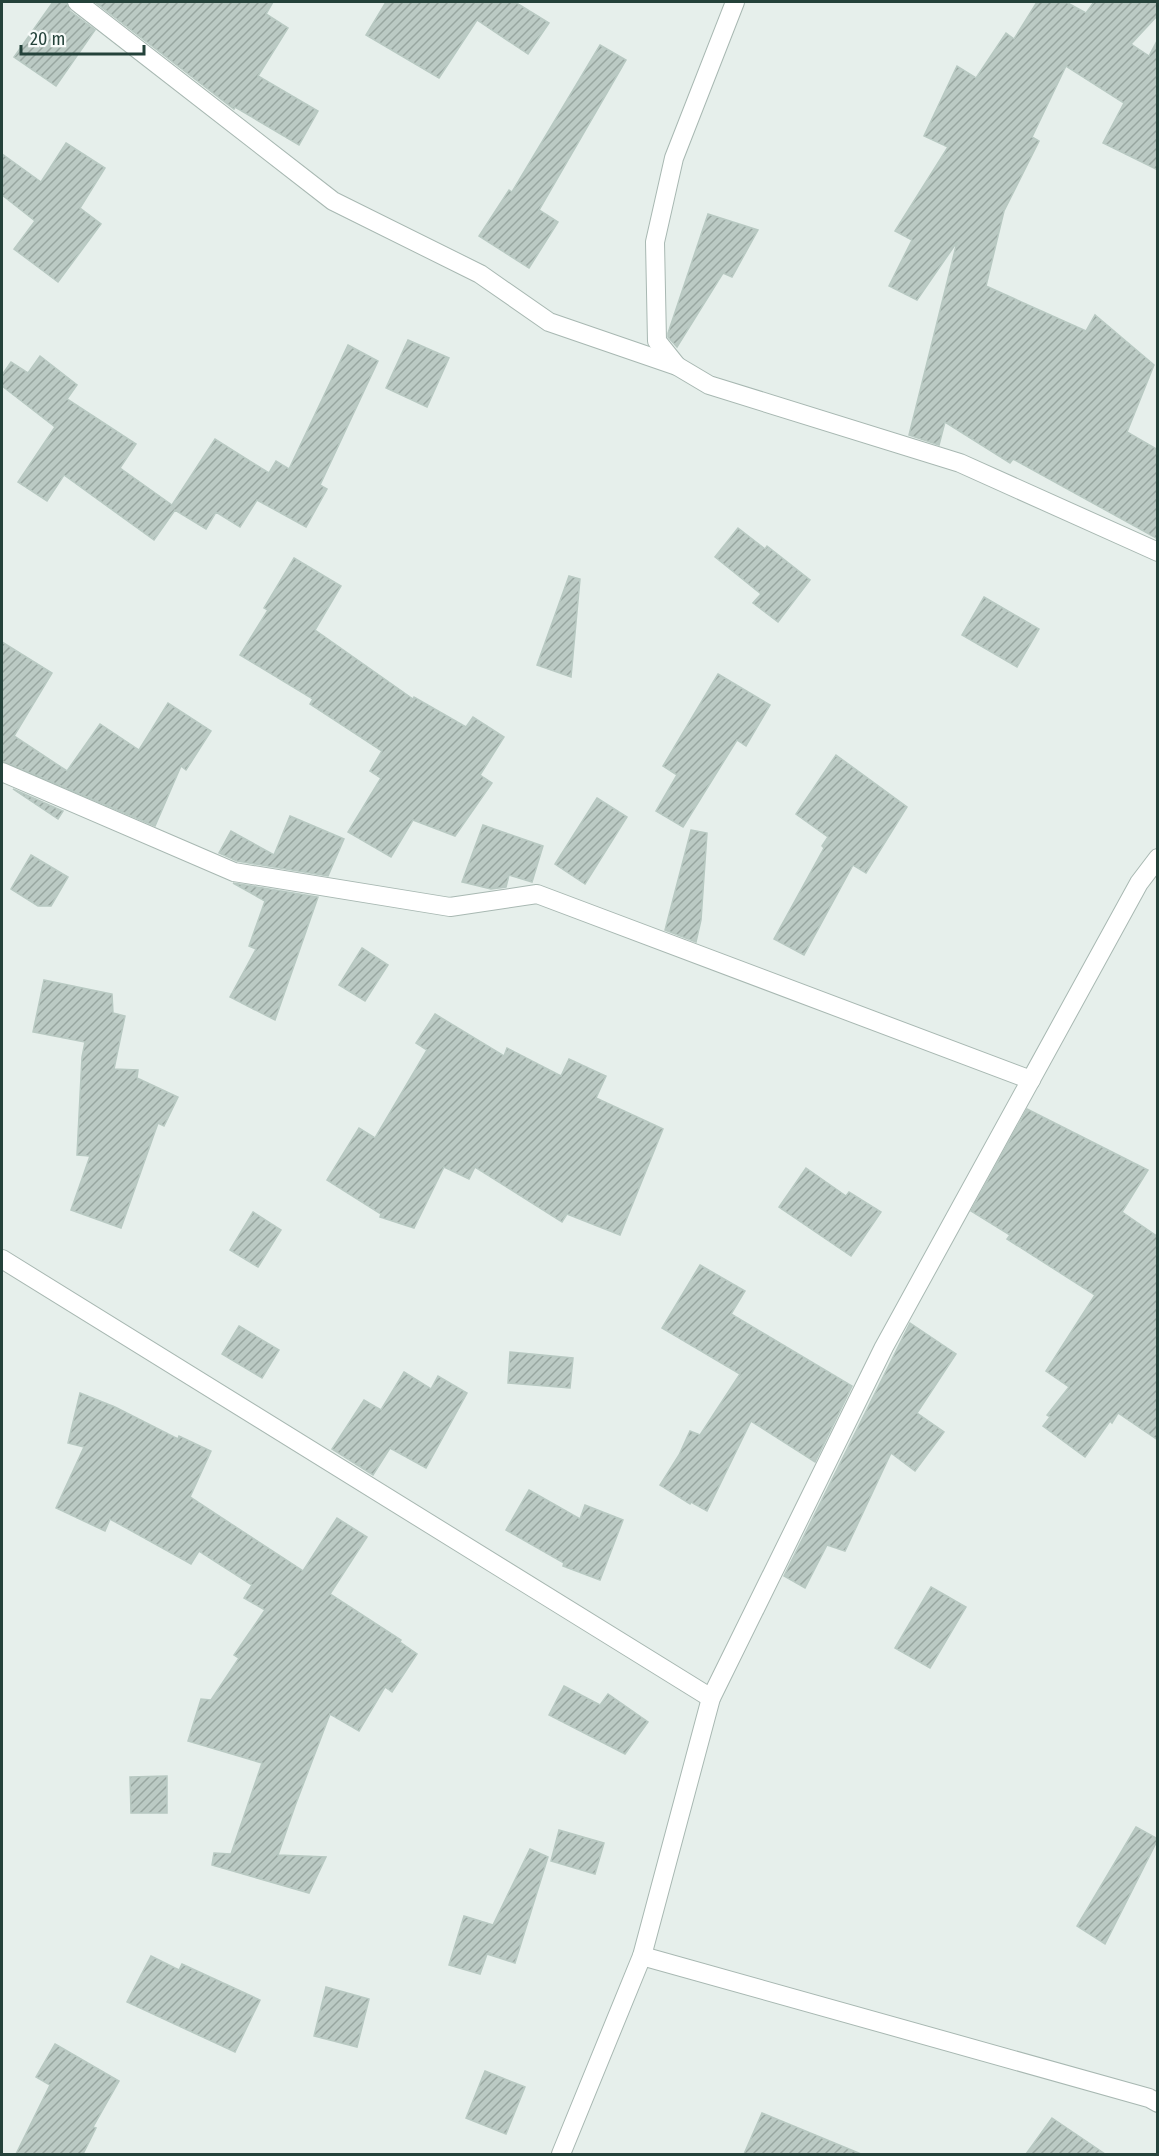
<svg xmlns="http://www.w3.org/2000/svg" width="1159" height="2156" viewBox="0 0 1159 2156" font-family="'Fira Sans Condensed',sans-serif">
  <defs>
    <pattern id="building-hatch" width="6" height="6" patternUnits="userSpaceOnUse" patternTransform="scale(1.5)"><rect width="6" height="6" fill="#bbcac4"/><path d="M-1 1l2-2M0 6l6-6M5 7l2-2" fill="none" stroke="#98a6a0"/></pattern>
  </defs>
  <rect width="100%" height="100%" fill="#e6efeb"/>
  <g fill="url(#building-hatch)" stroke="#b8c9c2" stroke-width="1.5">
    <polygon points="53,2 66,2 70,11 95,30 56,86 14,57"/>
    <polygon points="95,2 273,2 266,14 288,28 258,76 318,111 299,145 235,107 234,109"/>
    <polygon points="386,2 515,2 549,23 528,54 477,20 439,78 366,35"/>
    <polygon points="1037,2 1066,2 1086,13 1094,2 1158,2 1158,15 1131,44 1149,56 1158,39 1158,170 1103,143 1124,103 1066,66 1032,137 1039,141 1004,211 986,286 1086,331 1095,315 1154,365 1127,432 1158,450 1158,539 1013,459 1010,463 945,422 939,445 909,435 957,242 917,300 889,286 912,240 895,231 948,147 924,136 957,66 976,78 1006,33 1014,39"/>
    <polygon points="600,45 626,60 539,210 558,222 529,268 479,236 509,190 512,192"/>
    <polygon points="66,143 105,168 80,208 101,224 58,282 14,249 35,221 2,195 2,154 41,182"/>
    <polygon points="708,214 758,230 732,277 723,273 677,347 668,337 668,333"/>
    <polygon points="408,340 449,358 427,407 386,388"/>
    <polygon points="348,345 378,361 320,485 327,489 306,527 257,500 240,527 216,512 206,529 175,510 154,540 64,475 47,501 18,482 55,427 2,386 2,375 11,362 28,373 40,356 77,385 67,399 136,444 120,468 172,505 215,439 269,473 276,461 289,469"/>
    <polygon points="738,528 765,549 767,546 810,580 778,622 753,603 761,594 715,557"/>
    <polygon points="294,558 341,586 315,630 413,699 414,697 466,727 473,717 504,737 480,775 492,783 455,836 413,820 391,857 348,832 381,778 370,771 382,751 310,704 313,699 240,655 268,610 264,608"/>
    <polygon points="569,576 580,579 571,677 537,665"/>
    <polygon points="984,597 1039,629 1017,667 962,635"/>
    <polygon points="2,642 52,673 14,736 67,771 100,724 139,750 168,703 211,731 186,770 181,766 155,826 2,761"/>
    <polygon points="718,674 770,705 746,746 737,740 683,827 656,811 677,775 663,766"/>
    <polygon points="836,755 907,807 866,873 853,865 804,955 774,939 824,848 822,846 828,837 796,814"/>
    <polygon points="13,789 63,811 58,819"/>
    <polygon points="597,798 627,817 585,884 555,864"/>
    <polygon points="290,816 344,839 328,876 237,861 219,853 231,831 274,855"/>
    <polygon points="483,825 543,846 532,882 509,875 506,887 491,889 462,882"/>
    <polygon points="691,830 707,833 701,920 696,942 665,930"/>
    <polygon points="31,855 68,877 51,906 38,906 11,889"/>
    <polygon points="233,883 318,897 275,1020 230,997 256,949 249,946 265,901"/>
    <polygon points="362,948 388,965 365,1001 339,985"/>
    <polygon points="44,980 112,994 113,1013 125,1016 114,1069 138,1070 137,1078 178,1097 164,1126 158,1123 121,1228 71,1210 90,1156 77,1155 82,1057 85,1042 33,1032"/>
    <polygon points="435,1014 504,1056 507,1048 561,1076 569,1059 606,1076 596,1098 663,1129 620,1235 567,1214 562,1222 475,1167 469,1179 444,1167 414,1228 380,1217 381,1214 327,1180 359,1128 375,1138 427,1050 416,1043"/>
    <polygon points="1027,1109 1148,1170 1122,1212 1158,1237 1158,1440 1118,1413 1112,1423 1110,1421 1085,1457 1043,1426 1050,1417 1047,1415 1069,1387 1046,1371 1095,1295 1007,1239 1010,1235 971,1211"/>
    <polygon points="806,1168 846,1196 849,1192 881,1212 851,1256 779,1207"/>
    <polygon points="253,1212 281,1230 258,1267 230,1250"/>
    <polygon points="700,1265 745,1291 731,1314 852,1386 815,1462 751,1421 707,1511 691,1502 690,1504 660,1485 679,1455 690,1431 700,1435 740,1374 662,1328"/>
    <polygon points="910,1323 956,1354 917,1413 944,1432 915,1471 891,1453 845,1551 827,1545 805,1588 784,1576"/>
    <polygon points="239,1326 279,1350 262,1378 222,1354"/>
    <polygon points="510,1352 573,1358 570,1388 508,1383"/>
    <polygon points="404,1372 431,1389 438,1376 467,1393 426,1468 390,1448 373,1475 332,1449 364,1400 381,1410"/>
    <polygon points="80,1393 115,1407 178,1439 179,1436 211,1451 190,1497 303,1571 337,1518 367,1537 330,1594 401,1640 400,1642 417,1654 392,1692 385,1687 359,1731 330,1714 295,1806 278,1855 326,1857 309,1893 212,1865 214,1853 231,1854 262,1763 188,1741 201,1699 211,1700 239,1658 234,1655 265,1610 244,1598 252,1585 199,1551 191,1564 110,1519 105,1531 56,1508 84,1447 68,1443"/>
    <polygon points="529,1490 580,1519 585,1505 623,1520 600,1580 563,1566 564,1563 506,1530"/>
    <polygon points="931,1587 966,1607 930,1668 895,1648"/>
    <polygon points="564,1686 600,1705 608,1694 648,1722 625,1754 549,1715"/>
    <polygon points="167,1776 167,1813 131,1813 130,1777"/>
    <polygon points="1136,1827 1158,1839 1105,1944 1077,1926"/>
    <polygon points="559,1830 604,1843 595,1874 551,1861"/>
    <polygon points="530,1849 548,1857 515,1963 487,1954 480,1974 449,1965 464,1916 493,1925"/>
    <polygon points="151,1956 179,1970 182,1964 260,2000 235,2052 127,2002"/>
    <polygon points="326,1987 369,1999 357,2047 314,2036"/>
    <polygon points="55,2044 119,2081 93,2127 96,2128 83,2154 16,2154 50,2085 36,2077"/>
    <polygon points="485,2071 525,2087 506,2134 466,2118"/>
    <polygon points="762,2113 861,2154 744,2154"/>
    <polygon points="1052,2118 1105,2154 1026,2154"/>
  </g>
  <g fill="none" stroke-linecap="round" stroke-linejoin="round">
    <defs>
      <g id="street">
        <polyline points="77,2 333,201 480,274 549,322 677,366 709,385 960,463 1158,552"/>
        <polyline points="677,366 657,341 655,242 674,158 735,2"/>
        <polyline points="2,772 234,872 450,907 537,894 1031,1080"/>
        <polyline points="2,1259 711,1698"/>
        <polyline points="642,1956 1149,2098 1158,2103"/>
        <polyline points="561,2154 642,1956 711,1698 884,1347 1139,883 1158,858"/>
      </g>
    </defs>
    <use href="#street" stroke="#a8b8b2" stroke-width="20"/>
    <use href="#street" stroke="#fff" stroke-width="18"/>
  </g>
  <rect width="1159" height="2156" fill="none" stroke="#24423a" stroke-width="6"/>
  <path d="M21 45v9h123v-9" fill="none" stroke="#24423a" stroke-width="3"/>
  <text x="30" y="45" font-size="18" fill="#24423a" stroke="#f7fbf9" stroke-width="4.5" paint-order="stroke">20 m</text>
</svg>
